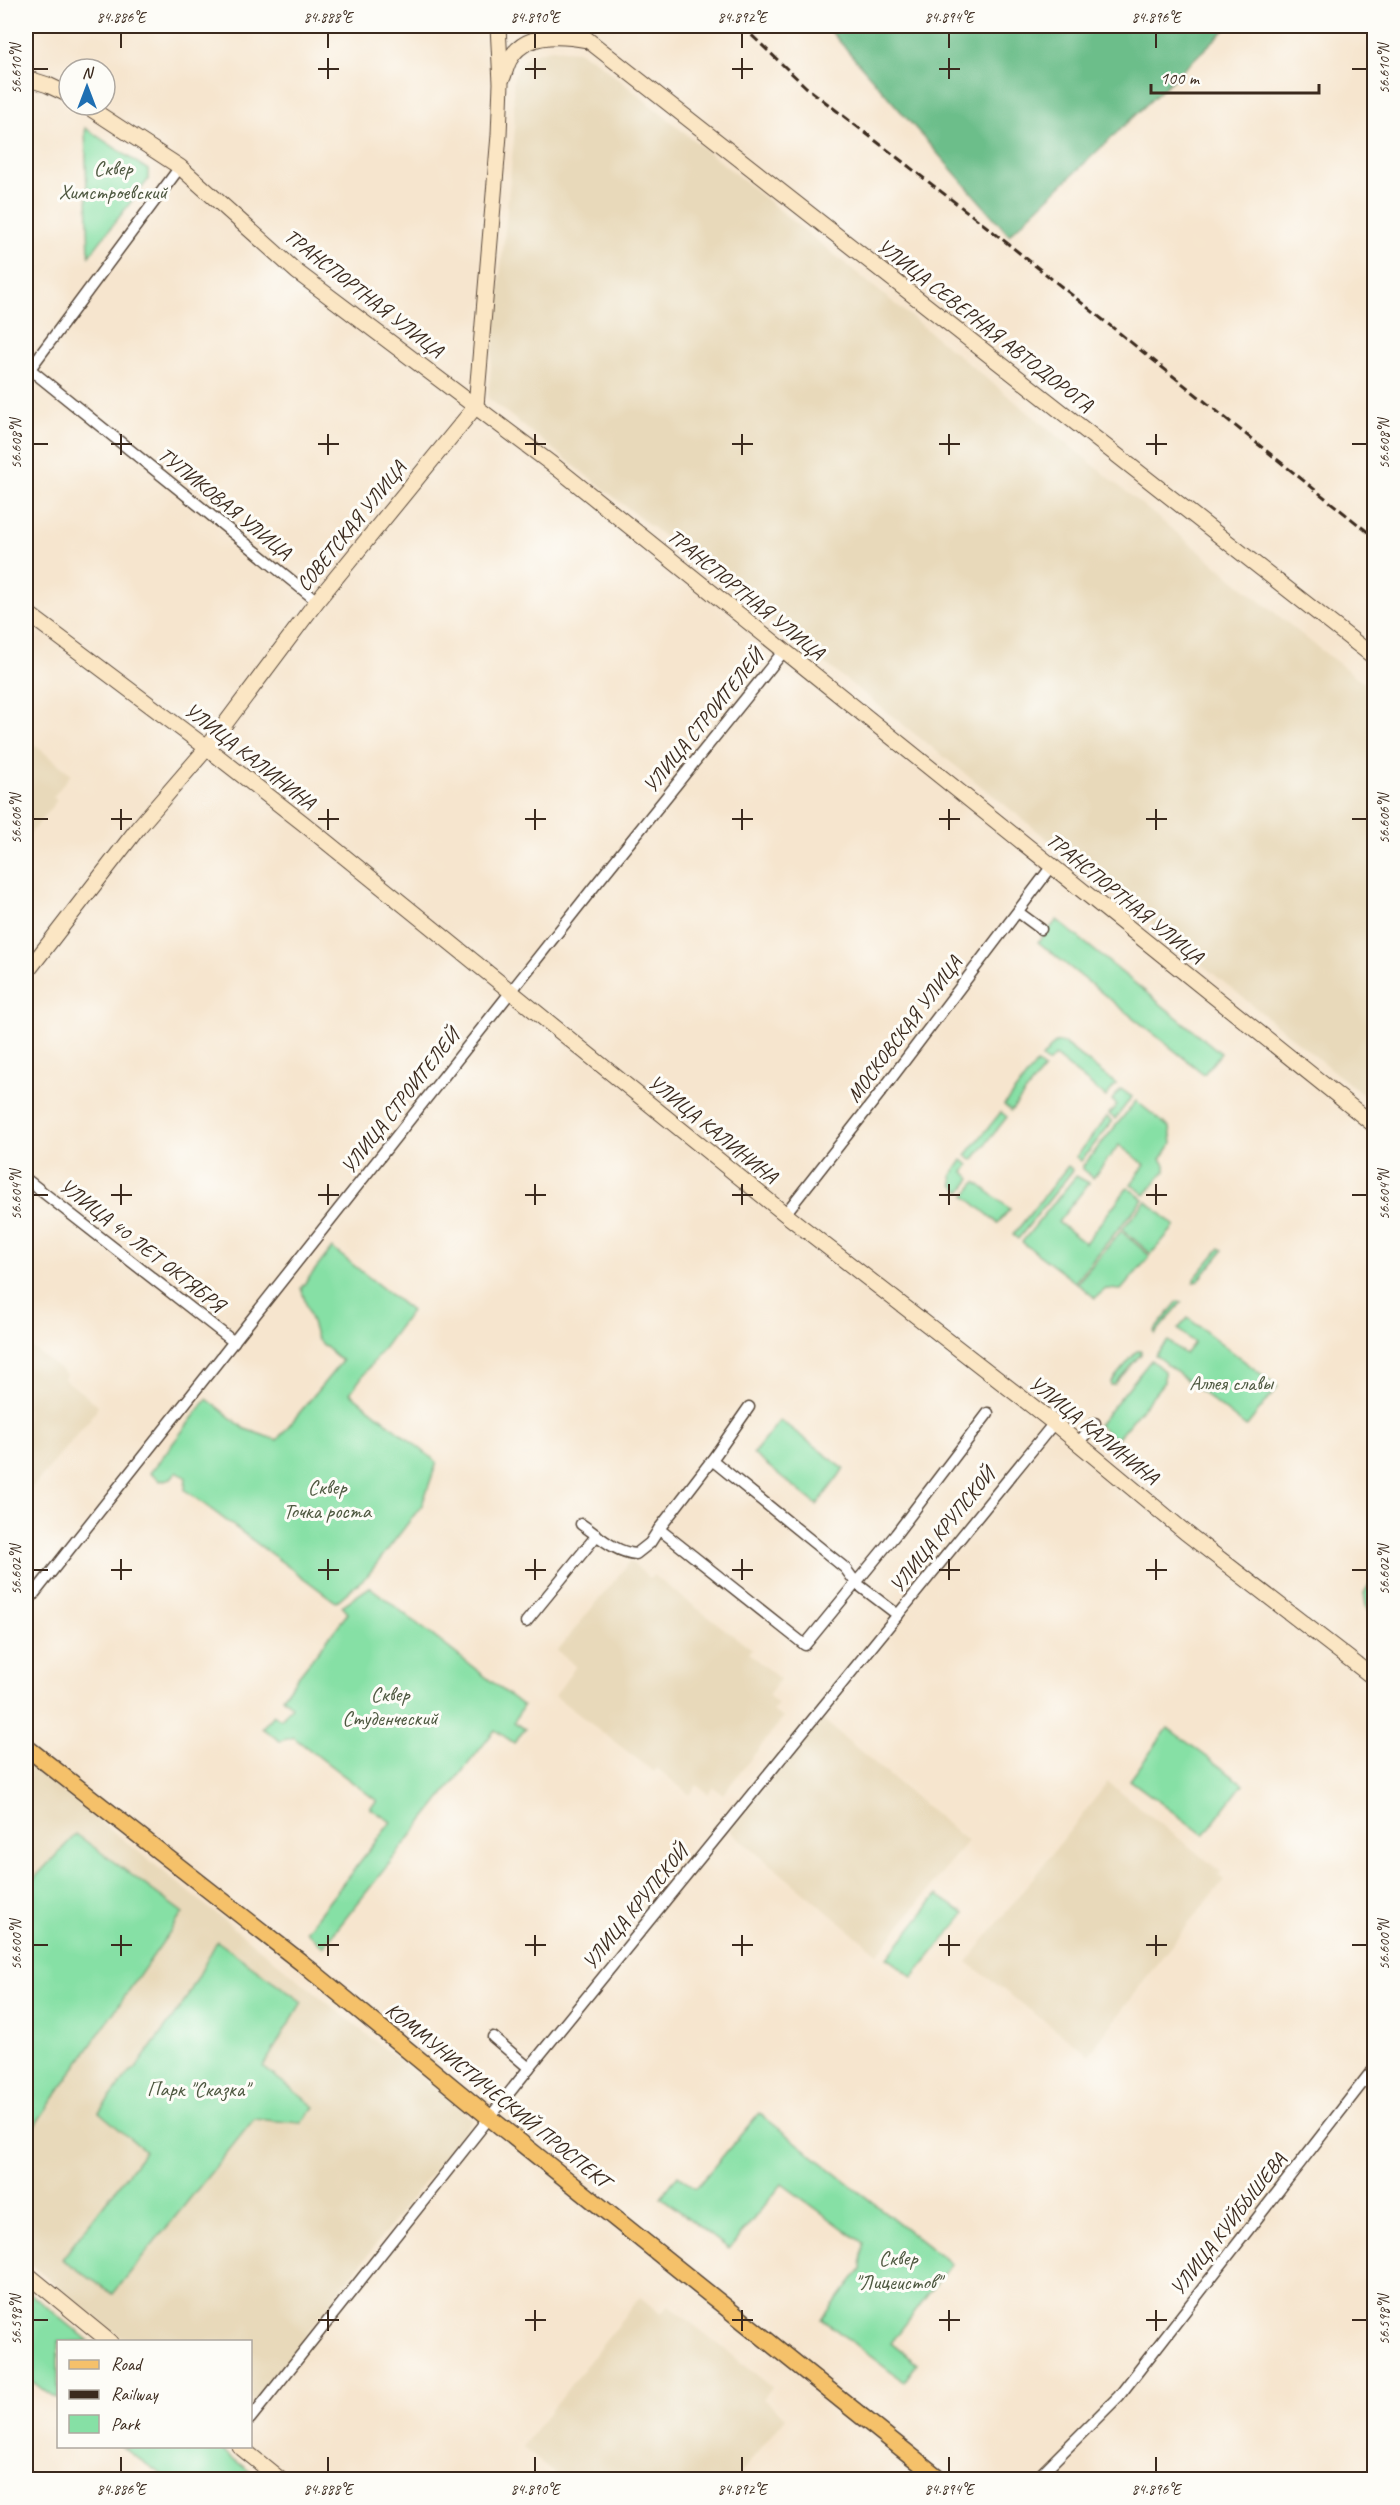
<svg xmlns="http://www.w3.org/2000/svg" width="1400" height="2505" viewBox="0 0 1400 2505" font-family="Caveat,sans-serif">
  <rect width="100%" height="100%" fill="#fdfcf7"/>
  <filter id="ink" filterUnits="userSpaceOnUse"><feTurbulence type="fractalNoise" baseFrequency=".0167" numOctaves="2"/><feDisplacementMap in="SourceGraphic" scale="12" xChannelSelector="R" yChannelSelector="G"/><feConvolveMatrix kernelMatrix="1 2 1 2 8 2 1 2 1" color-interpolation-filters="sRGB"/></filter>
  <filter id="wash" filterUnits="userSpaceOnUse"><feTurbulence type="fractalNoise" baseFrequency=".008" numOctaves="4" result="noise"/><feDisplacementMap in="SourceGraphic" scale="24" xChannelSelector="R" yChannelSelector="G"/><feGaussianBlur stdDeviation="1.35" result="paint"/><feColorMatrix in="noise" values="0 0 0 0 0 0 0 0 0 0 0 0 0 0 0 0 0 1.4 0 .05"/><feComposite in="paint" operator="in"/></filter>
  <g filter="url(#wash)">
    <rect width="100%" height="100%" fill="#f6e5ce"/>
    <g fill="#e8d9ba">
      <polygon points="551,49 578,51 595,60 1317,647 1374,690 1374,1104 1014,812 488,398 515,129 513,81 518,67 525,59 538,52"/>
      <polygon points="26,738 71,774 53,797 57,800 26,839"/>
      <polygon points="27,1344 66,1374 64,1379 98,1405 95,1413 26,1495"/>
      <polygon points="630,1561 650,1578 653,1575 751,1649 748,1653 780,1679 768,1695 778,1704 772,1711 783,1718 723,1794 713,1787 708,1794 697,1785 690,1795 657,1768 654,1772 555,1696 576,1666 557,1651"/>
      <polygon points="821,1718 967,1841 878,1954 730,1831"/>
      <polygon points="26,1762 473,2119 251,2406 250,2342 125,2341 26,2261"/>
      <polygon points="1108,1782 1221,1872 1219,1876 1224,1880 1154,1967 1089,2055 967,1962"/>
      <polygon points="640,2297 661,2314 669,2305 772,2387 763,2399 786,2417 736,2479 562,2479 522,2447"/>
    </g>
    <g fill="#86e0a5" stroke="#608562" stroke-width="1.5">
      <polygon points="85,128 148,170 148,180 89,256"/>
      <polygon points="1057,920 1221,1053 1204,1074 1038,942"/>
      <polygon points="1059,1042 1065,1044 1116,1084 1106,1097 1055,1056 1048,1063 1042,1058 1054,1044"/>
      <polygon points="1037,1063 1044,1069 1011,1111 1004,1105"/>
      <polygon points="1121,1089 1132,1097 1115,1119 1109,1114 1117,1105 1112,1100"/>
      <polygon points="1136,1101 1170,1128 1172,1143 1161,1159 1165,1165 1165,1171 1145,1195 1131,1184 1145,1165 1119,1145 1093,1178 1083,1169 1083,1166"/>
      <polygon points="1001,1112 1007,1117 973,1160 966,1155"/>
      <polygon points="1107,1117 1112,1122 1081,1161 1076,1157"/>
      <polygon points="962,1160 969,1165 964,1172 971,1179 961,1192 953,1185 952,1175"/>
      <polygon points="1068,1166 1073,1170 1018,1239 1013,1235"/>
      <polygon points="1076,1176 1089,1183 1058,1222 1085,1243 1128,1187 1143,1199 1075,1282 1022,1242"/>
      <polygon points="976,1182 1010,1209 998,1223 965,1196"/>
      <polygon points="1146,1201 1175,1226 1151,1254 1122,1229"/>
      <polygon points="1121,1231 1150,1256 1121,1290 1106,1289 1095,1298 1077,1283"/>
      <polygon points="332,1248 411,1311 350,1393 437,1462 422,1505 368,1575 336,1602 185,1490 186,1478 177,1471 171,1478 160,1481 150,1473 207,1399 245,1429 277,1440 342,1361 317,1339 301,1288"/>
      <polygon points="1220,1248 1223,1250 1222,1252 1198,1281 1194,1282 1194,1279"/>
      <polygon points="1178,1301 1182,1302 1155,1334 1154,1331"/>
      <polygon points="1188,1318 1278,1387 1246,1427 1155,1355 1168,1341 1185,1354 1194,1343 1178,1329"/>
      <polygon points="1137,1351 1141,1351 1141,1354 1114,1385 1111,1385 1111,1382"/>
      <polygon points="1151,1360 1164,1371 1164,1382 1116,1440 1098,1425"/>
      <polygon points="780,1420 844,1469 817,1505 753,1454"/>
      <polygon points="1374,1577 1374,1616 1366,1606 1364,1593"/>
      <polygon points="370,1587 523,1706 514,1722 525,1729 514,1743 495,1730 323,1947 306,1931 391,1822 370,1808 377,1801 293,1737 280,1741 262,1728 273,1715 281,1719 292,1706 282,1697 348,1613 342,1606"/>
      <polygon points="1168,1728 1243,1784 1204,1835 1130,1780"/>
      <polygon points="76,1834 183,1913 26,2138 26,1887"/>
      <polygon points="937,1895 965,1914 913,1977 887,1958"/>
      <polygon points="217,1941 302,2002 263,2067 315,2107 301,2123 254,2119 113,2294 62,2259 145,2151 99,2112 130,2072 135,2069 185,2001"/>
      <polygon points="759,2113 951,2264 891,2343 917,2364 904,2382 822,2319 861,2269 863,2243 782,2184 729,2249 661,2197 678,2175 696,2188"/>
      <polygon points="26,2290 89,2341 58,2342 58,2400 26,2377"/>
      <polygon points="122,2447 218,2447 259,2479 168,2479"/>
    </g>
    <polygon fill="#6cbe8a" stroke="#547454" stroke-width="1.5" points="826,26 1229,26 1009,235"/>
  </g>
  <g filter="url(#ink)">
    <g fill="none" stroke-linecap="round" stroke-linejoin="round">
      <defs>
        <g id="street">
          <polyline points="26,366 317,601"/>
          <polyline points="26,374 180,167"/>
          <polyline points="1018,912 1041,929"/>
          <polyline points="26,1179 234,1342"/>
          <polyline points="785,1214 884,1088 1052,866"/>
          <polyline points="749,1407 712,1460 845,1568 856,1583 898,1615"/>
          <polyline points="1078,1443 1095,1423"/>
          <polyline points="712,1460 659,1529 805,1645 896,1534 988,1413"/>
          <path d="M 581,1524 C 599,1536 614,1552 636,1554 L 650,1543 L 659,1529"/>
          <polyline points="26,1604 593,888 783,652"/>
          <polyline points="526,1622 597,1535"/>
          <polyline points="493,2037 529,2068"/>
          <polyline points="250,2419 529,2068 1054,1423"/>
          <polyline points="1035,2480 1119,2396 1374,2068"/>
        </g>
        <g id="secondary">
          <polyline points="570,26 1374,657"/>
          <path d="M 503,77 C 505,72 507,64 510,59 C 525,32 562,35 587,40"/>
          <polyline points="26,78 48,85 69,95"/>
          <polyline points="85,105 180,167 297,272 557,468 1374,1125"/>
          <polyline points="26,612 207,748 303,823 785,1214 1054,1423 1185,1532 1374,1678"/>
          <polyline points="26,973 138,828 207,748 317,601 476,406 499,135 501,83 498,26"/>
          <polyline points="26,2273 110,2342"/>
          <polyline points="239,2446 281,2480"/>
        </g>
        <polyline id="primary" points="26,1747 302,1963 490,2118 941,2480"/>
      </defs>
      <use href="#street" stroke="#574638" stroke-width="13"/>
      <use href="#secondary" stroke="#574638" stroke-width="17"/>
      <use href="#primary" stroke="#574638" stroke-width="19"/>
      <use href="#street" stroke="#fff" stroke-width="10"/>
      <use href="#secondary" stroke="#fbe6c4" stroke-width="15"/>
      <use href="#primary" stroke="#f5c16b" stroke-width="16"/>
      <polyline stroke="#3b2a1e" stroke-width="3" stroke-dasharray="9 4.5" stroke-linecap="butt" points="742,26 806,87 987,227 1374,537"/>
    </g>
  </g>
  <path fill="none" stroke="#3b2a1e" stroke-width="2" d="M 121,33 L 121,48M 328,33 L 328,48M 535,33 L 535,48M 742,33 L 742,48M 949,33 L 949,48M 1156,33 L 1156,48M 328,58 L 328,79M 535,58 L 535,79M 742,58 L 742,79M 949,58 L 949,79M 33,69 L 48,69M 318,69 L 339,69M 525,69 L 546,69M 732,69 L 753,69M 939,69 L 960,69M 1352,69 L 1367,69M 121,434 L 121,455M 328,434 L 328,455M 535,434 L 535,455M 742,434 L 742,455M 949,434 L 949,455M 1156,434 L 1156,455M 33,444 L 48,444M 111,444 L 132,444M 318,444 L 339,444M 525,444 L 546,444M 732,444 L 753,444M 939,444 L 960,444M 1146,444 L 1167,444M 1352,444 L 1367,444M 121,809 L 121,830M 328,809 L 328,830M 535,809 L 535,830M 742,809 L 742,830M 949,809 L 949,830M 1156,809 L 1156,830M 33,819 L 48,819M 111,819 L 132,819M 318,819 L 339,819M 525,819 L 546,819M 732,819 L 753,819M 939,819 L 960,819M 1146,819 L 1167,819M 1352,819 L 1367,819M 121,1184 L 121,1205M 328,1184 L 328,1205M 535,1184 L 535,1205M 742,1184 L 742,1205M 949,1184 L 949,1205M 1156,1184 L 1156,1205M 33,1195 L 48,1195M 111,1195 L 132,1195M 318,1195 L 339,1195M 525,1195 L 546,1195M 732,1195 L 753,1195M 939,1195 L 960,1195M 1146,1195 L 1167,1195M 1352,1195 L 1367,1195M 121,1559 L 121,1580M 328,1559 L 328,1580M 535,1559 L 535,1580M 742,1559 L 742,1580M 949,1559 L 949,1580M 1156,1559 L 1156,1580M 33,1570 L 48,1570M 111,1570 L 132,1570M 318,1570 L 339,1570M 525,1570 L 546,1570M 732,1570 L 753,1570M 939,1570 L 960,1570M 1146,1570 L 1167,1570M 1352,1570 L 1367,1570M 121,1935 L 121,1956M 328,1935 L 328,1956M 535,1935 L 535,1956M 742,1935 L 742,1956M 949,1935 L 949,1956M 1156,1935 L 1156,1956M 33,1945 L 48,1945M 111,1945 L 132,1945M 318,1945 L 339,1945M 525,1945 L 546,1945M 732,1945 L 753,1945M 939,1945 L 960,1945M 1146,1945 L 1167,1945M 1352,1945 L 1367,1945M 328,2310 L 328,2331M 535,2310 L 535,2331M 742,2310 L 742,2331M 949,2310 L 949,2331M 1156,2310 L 1156,2331M 33,2320 L 48,2320M 318,2320 L 339,2320M 525,2320 L 546,2320M 732,2320 L 753,2320M 939,2320 L 960,2320M 1146,2320 L 1167,2320M 1352,2320 L 1367,2320M 121,2457 L 121,2472M 328,2457 L 328,2472M 535,2457 L 535,2472M 742,2457 L 742,2472M 949,2457 L 949,2472M 1156,2457 L 1156,2472"/>
  <g text-anchor="middle" dominant-baseline="central" stroke-width="6" stroke-linejoin="round" paint-order="stroke">
    <g font-size="21" fill="#4e5840" stroke="#fdfcf7">
      <text x="113" y="168">Сквер<tspan x="113" dy="24">Химстроевский</tspan></text>
      <text x="1231" y="1383">Аллея славы</text>
      <text x="327" y="1487">Сквер<tspan x="327" dy="24">Точка роста</tspan></text>
      <text x="390" y="1694">Сквер<tspan x="390" dy="24">Студенческий</tspan></text>
      <text x="198" y="2089">Парк "Сказка"</text>
      <text x="898" y="2258">Сквер<tspan x="898" dy="24">"Лицеистов"</tspan></text>
    </g>
    <g font-size="21" fill="#3b2a1e" stroke="#fdfcf7">
      <text transform="translate(364 293) rotate(38)">ТРАНСПОРТНАЯ УЛИЦА</text>
      <text transform="translate(985 325) rotate(38)">УЛИЦА СЕВЕРНАЯ АВТОДОРОГА</text>
      <text transform="translate(225 503) rotate(39)">ТУПИКОВАЯ УЛИЦА</text>
      <text transform="translate(351 526) rotate(-51)">СОВЕТСКАЯ УЛИЦА</text>
      <text transform="translate(746 594) rotate(39)">ТРАНСПОРТНАЯ УЛИЦА</text>
      <text transform="translate(703 721) rotate(-51)">УЛИЦА СТРОИТЕЛЕЙ</text>
      <text transform="translate(250 756) rotate(38)">УЛИЦА КАЛИНИНА</text>
      <text transform="translate(1125 898) rotate(39)">ТРАНСПОРТНАЯ УЛИЦА</text>
      <text transform="translate(904 1029) rotate(-53)">МОСКОВСКАЯ УЛИЦА</text>
      <text transform="translate(400 1101) rotate(-52)">УЛИЦА СТРОИТЕЛЕЙ</text>
      <text transform="translate(713 1129) rotate(39)">УЛИЦА КАЛИНИНА</text>
      <text transform="translate(142 1245) rotate(38)">УЛИЦА 40 ЛЕТ ОКТЯБРЯ</text>
      <text transform="translate(1094 1430) rotate(39)">УЛИЦА КАЛИНИНА</text>
      <text transform="translate(942 1530) rotate(-51)">УЛИЦА КРУПСКОЙ</text>
      <text transform="translate(635 1907) rotate(-51)">УЛИЦА КРУПСКОЙ</text>
      <text transform="translate(498 2095) rotate(39)">КОММУНИСТИЧЕСКИЙ ПРОСПЕКТ</text>
      <text transform="translate(1228 2224) rotate(-52)">УЛИЦА КУЙБЫШЕВА</text>
    </g>
  </g>
  <rect width="1400" height="2505" fill="none" stroke="#fdfcf7" stroke-width="66"/>
  <rect x="57" y="2340" width="195" height="108" fill="#fdfcf7" stroke="#afa8a0" stroke-width="1.5"/>
  <rect x="69" y="2360" width="30" height="9" fill="#f5c16b" stroke="#afa8a0" stroke-width="1.5"/>
  <text x="111" y="2370" font-size="18" fill="#3b2a1e">Road</text>
  <rect x="69" y="2390" width="30" height="9" fill="#3b2a1e" stroke="#afa8a0" stroke-width="1.5"/>
  <text x="111" y="2400" font-size="18" fill="#3b2a1e">Railway</text>
  <rect x="69" y="2415" width="30" height="18" fill="#86e0a5" stroke="#afa8a0" stroke-width="1.5"/>
  <text x="111" y="2430" font-size="18" fill="#3b2a1e">Park</text>
  <g transform="translate(87 87)"><circle r="28" fill="#fdfcf7" stroke="#afa8a0" stroke-width="1.5"/>
  <path d="M0-4.5L10 22L0 15L-10 22Z" fill="#1f6fb2"/>
  <text y="-9" font-size="16" font-weight="bold" text-anchor="middle" fill="#3b2a1e">N</text>
  </g>
  <path d="M1151 84v9h168v-9" fill="none" stroke="#3b2a1e" stroke-width="3"/>
  <text x="1160" y="84" font-size="18" fill="#3b2a1e" stroke="#fdfcf7" stroke-width="4.5" paint-order="stroke">100 m</text>
  <rect x="33" y="33" width="1334" height="2439" fill="none" stroke="#3b2a1e" stroke-width="2"/>
  <g font-size="15" text-anchor="middle" fill="#3b2a1e">
    <text x="121" y="22">84.886°E</text>
    <text x="328" y="22">84.888°E</text>
    <text x="535" y="22">84.890°E</text>
    <text x="742" y="22">84.892°E</text>
    <text x="949" y="22">84.894°E</text>
    <text x="1156" y="22">84.896°E</text>
    <text transform="translate(16 69) rotate(-90)" y="5">56.610°N</text>
    <text transform="translate(1384 69) rotate(-90)" y="5">56.610°N</text>
    <text transform="translate(16 444) rotate(-90)" y="5">56.608°N</text>
    <text transform="translate(1384 444) rotate(-90)" y="5">56.608°N</text>
    <text transform="translate(16 819) rotate(-90)" y="5">56.606°N</text>
    <text transform="translate(1384 819) rotate(-90)" y="5">56.606°N</text>
    <text transform="translate(16 1195) rotate(-90)" y="5">56.604°N</text>
    <text transform="translate(1384 1195) rotate(-90)" y="5">56.604°N</text>
    <text transform="translate(16 1570) rotate(-90)" y="5">56.602°N</text>
    <text transform="translate(1384 1570) rotate(-90)" y="5">56.602°N</text>
    <text transform="translate(16 1945) rotate(-90)" y="5">56.600°N</text>
    <text transform="translate(1384 1945) rotate(-90)" y="5">56.600°N</text>
    <text transform="translate(16 2320) rotate(-90)" y="5">56.598°N</text>
    <text transform="translate(1384 2320) rotate(-90)" y="5">56.598°N</text>
    <text x="121" y="2494">84.886°E</text>
    <text x="328" y="2494">84.888°E</text>
    <text x="535" y="2494">84.890°E</text>
    <text x="742" y="2494">84.892°E</text>
    <text x="949" y="2494">84.894°E</text>
    <text x="1156" y="2494">84.896°E</text>
  </g>
</svg>
